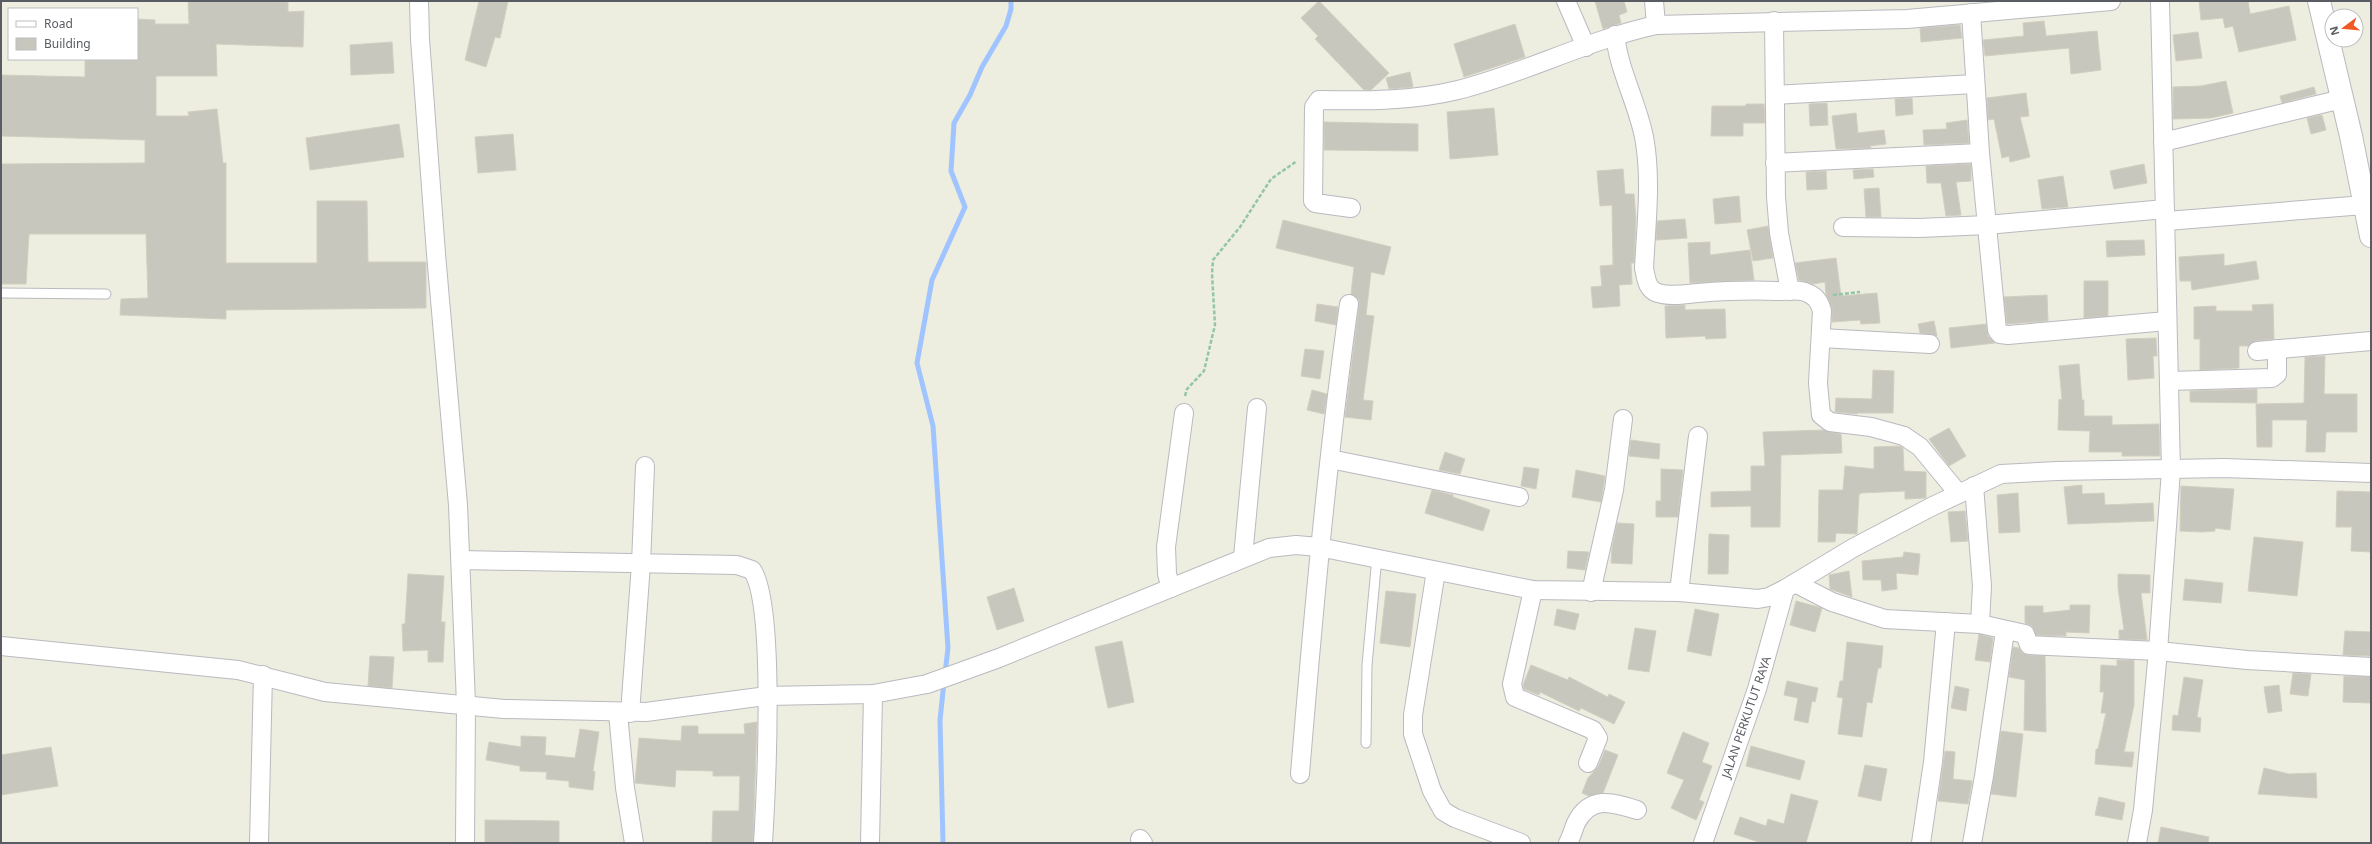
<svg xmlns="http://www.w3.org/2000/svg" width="2372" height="844" viewBox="0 0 2372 844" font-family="'Noto Sans',sans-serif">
  <rect width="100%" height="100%" fill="#edede0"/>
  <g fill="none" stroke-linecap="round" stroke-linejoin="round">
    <g stroke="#9fc4ff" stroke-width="5">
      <polyline points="945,674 948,648 933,426 917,363 932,280 965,207 951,171 954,123 970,95 982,67 1006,26 1011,9 1011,1"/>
      <polyline points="943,843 940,720 944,682"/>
    </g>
  </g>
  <g fill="#c8c7be" stroke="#d2cfbf">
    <polygon points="188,1 288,2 288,12 304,11 303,47 216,44 217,76 156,76 156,116 189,116 188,112 217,109 223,163 226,163 226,263 317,263 317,201 367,201 368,262 426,262 426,308 226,310 226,319 120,315 121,299 148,298 146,234 29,234 26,284 1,284 1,164 145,163 145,140 1,136 1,75 85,77 85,59 137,59 137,19 155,20 155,24 189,24"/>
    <polygon points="479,1 508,1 500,38 495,37 486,67 465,60"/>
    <polygon points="1319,1 1389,73 1371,90 1364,90 1315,39 1318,36 1301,18"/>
    <polygon points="1595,1 1624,1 1627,12 1619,15 1621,23 1603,29"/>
    <polygon points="2199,1 2248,1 2250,14 2289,6 2296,40 2239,52 2233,26 2225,28 2223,18 2201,20"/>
    <polygon points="2044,21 2046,36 2097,31 2101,70 2071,74 2069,48 1985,56 1983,40 2024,36 2023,23"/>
    <polygon points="1515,24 1525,57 1464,77 1454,44"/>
    <polygon points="1960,25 1962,38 1921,42 1920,28"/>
    <polygon points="2198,32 2202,58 2176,61 2173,35"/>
    <polygon points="392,42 394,73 351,75 350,45"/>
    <polygon points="1410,72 1413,87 1389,89 1386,78"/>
    <polygon points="2226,81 2233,113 2211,118 2173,119 2173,87 2201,86"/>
    <polygon points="2314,87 2316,94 2282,103 2280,96"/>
    <polygon points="2026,93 2029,116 2020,117 2030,157 2010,162 2009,156 2002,158 1994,119 1988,120 1987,98"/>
    <polygon points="1912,98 1913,114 1896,116 1895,99"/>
    <polygon points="1827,103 1828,125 1810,126 1809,104"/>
    <polygon points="1746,104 1764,104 1765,123 1743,123 1743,136 1711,136 1712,106 1746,106"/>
    <polygon points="1494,108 1498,155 1450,159 1447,112"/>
    <polygon points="1856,113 1858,133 1884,130 1886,144 1870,146 1871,148 1836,149 1832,116"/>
    <polygon points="2322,115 2326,130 2311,134 2307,118"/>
    <polygon points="1967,120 1969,143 1924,145 1923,130 1947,129 1946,123"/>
    <polygon points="1324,122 1418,124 1418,151 1324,150"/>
    <polygon points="399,124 404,157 310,170 306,138"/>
    <polygon points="513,134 516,170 478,173 475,137"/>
    <polygon points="1971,164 1971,181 1956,182 1961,215 1946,216 1941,183 1927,183 1926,166"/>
    <polygon points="2144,164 2147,183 2114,189 2110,171"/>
    <polygon points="1623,169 1625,194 1634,194 1636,219 1634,263 1631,263 1632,284 1619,285 1620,306 1593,308 1591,287 1602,286 1600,266 1613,265 1612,205 1600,206 1597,171"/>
    <polygon points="1873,169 1874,177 1854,179 1853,170"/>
    <polygon points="1826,171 1827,189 1807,190 1806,172"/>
    <polygon points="2063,176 2068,207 2042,209 2038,180"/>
    <polygon points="1879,188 1881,217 1866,217 1864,189"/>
    <polygon points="1739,196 1741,222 1715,224 1713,199"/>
    <polygon points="1685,219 1687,238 1656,240 1657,221"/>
    <polygon points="1283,220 1391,247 1384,275 1371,272 1366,315 1374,316 1363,400 1373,401 1371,420 1345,417 1359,305 1359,300 1351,294 1354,267 1276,248"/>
    <polygon points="1768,226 1773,258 1753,261 1747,230"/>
    <polygon points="2144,240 2145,255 2107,257 2106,241"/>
    <polygon points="1710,242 1710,255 1750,250 1754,280 1690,283 1688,243"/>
    <polygon points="2224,254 2224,266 2256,261 2259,279 2192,290 2191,281 2180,281 2179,257"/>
    <polygon points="1836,258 1841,296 1877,293 1880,323 1861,324 1860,320 1832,322 1832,308 1826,294 1825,282 1813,284 1799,280 1795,263"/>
    <polygon points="2084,281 2108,281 2108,316 2084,318"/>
    <polygon points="2047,295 2048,321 2007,324 2004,297"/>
    <polygon points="1317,304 1338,307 1336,325 1315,321"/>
    <polygon points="2273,304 2274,339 2256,341 2248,346 2239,346 2239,368 2200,370 2200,339 2194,339 2194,307 2216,306 2216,311 2253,311 2252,305"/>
    <polygon points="1685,305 1685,310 1725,309 1726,338 1706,339 1705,336 1666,338 1665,306"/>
    <polygon points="1934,321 1937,336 1920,333 1918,324"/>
    <polygon points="1986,324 1988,336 1995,343 1951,348 1949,328"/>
    <polygon points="2156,338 2157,356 2153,356 2154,378 2128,380 2126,339"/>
    <polygon points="1305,349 1324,351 1320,379 1301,376"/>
    <polygon points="2325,356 2324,394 2357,394 2357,432 2326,432 2325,452 2306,452 2307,420 2272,420 2272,447 2257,447 2256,404 2304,403 2305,357"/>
    <polygon points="2079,364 2082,400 2084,400 2084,416 2112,416 2112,425 2159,424 2160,456 2122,456 2122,452 2089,452 2090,431 2058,430 2059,399 2062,400 2059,366"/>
    <polygon points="1873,370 1894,371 1893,413 1857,413 1857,414 1835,412 1836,398 1872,399"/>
    <polygon points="2257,389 2257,403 2190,402 2190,391"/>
    <polygon points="1312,390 1327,394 1324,414 1307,410"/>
    <polygon points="1949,428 1966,456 1949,466 1929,439"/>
    <polygon points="1823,430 1841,434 1842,453 1781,455 1780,527 1751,527 1751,506 1711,507 1711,492 1751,491 1751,466 1765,466 1763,432"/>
    <polygon points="1631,440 1660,444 1659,459 1629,456"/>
    <polygon points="1900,446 1903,448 1904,471 1926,472 1926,498 1905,499 1905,491 1861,493 1859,495 1857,534 1836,533 1835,542 1818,542 1819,490 1843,490 1845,466 1874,469 1874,447"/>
    <polygon points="1445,452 1465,459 1460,474 1439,470"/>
    <polygon points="1524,467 1539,469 1536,489 1521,486"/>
    <polygon points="1661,469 1683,470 1678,517 1656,517 1656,501 1661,501"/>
    <polygon points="1576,470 1605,476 1601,502 1572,497"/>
    <polygon points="2082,485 2082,494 2104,493 2105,505 2153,503 2154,521 2068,524 2064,487"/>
    <polygon points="2181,486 2234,489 2230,530 2215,528 2215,531 2202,532 2180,531"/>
    <polygon points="1432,490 1453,495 1453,497 1490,510 1483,531 1425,513"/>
    <polygon points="2337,491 2371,492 2371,552 2351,551 2352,527 2336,527"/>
    <polygon points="2018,493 2020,532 1999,533 1997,495"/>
    <polygon points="1965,511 1968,541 1951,542 1948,512"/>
    <polygon points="1617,523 1634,524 1632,564 1611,563 1612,548"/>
    <polygon points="1709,534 1729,535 1728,574 1708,574"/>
    <polygon points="2254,537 2303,542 2297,596 2248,591"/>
    <polygon points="1568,551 1589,552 1585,570 1567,568"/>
    <polygon points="1904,552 1920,554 1918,575 1896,573 1897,589 1882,591 1881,580 1863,580 1862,561 1903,557"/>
    <polygon points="1849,571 1852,597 1830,589 1829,575"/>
    <polygon points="408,574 444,576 441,622 445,622 443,662 428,662 428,650 403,651 402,624 405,624"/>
    <polygon points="2118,574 2150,575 2150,593 2141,593 2147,640 2119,639 2119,630 2124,630 2118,588"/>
    <polygon points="2185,579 2223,583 2221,603 2183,600"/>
    <polygon points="1014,588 1024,621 997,630 987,597"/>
    <polygon points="1386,591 1416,594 1410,647 1380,643"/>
    <polygon points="1796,601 1822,608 1815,632 1790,625"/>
    <polygon points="2070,605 2090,605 2089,633 2066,632 2066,636 2036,635 2032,626 2025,623 2025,606 2043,606 2043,613 2070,610"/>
    <polygon points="1557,609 1579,614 1575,630 1554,625"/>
    <polygon points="1695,609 1719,614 1711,656 1687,651"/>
    <polygon points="1635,628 1656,631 1649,672 1628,669"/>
    <polygon points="2345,631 2371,632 2371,656 2343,655"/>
    <polygon points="1979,634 1993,638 1990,662 1975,660"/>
    <polygon points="1122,641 1134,702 1108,708 1095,647"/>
    <polygon points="1847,642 1883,646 1881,668 1878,668 1872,703 1867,702 1862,737 1838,734 1843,698 1837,697 1840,681 1843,681"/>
    <polygon points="2013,647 2019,648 2022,653 2028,655 2045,656 2046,732 2024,730 2025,680 2009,677"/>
    <polygon points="370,656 394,657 392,688 368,686"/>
    <polygon points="2117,660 2134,660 2134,705 2124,752 2134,752 2132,767 2095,764 2096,749 2098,749 2106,713 2101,713 2104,692 2100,692 2101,665 2117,666"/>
    <polygon points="1531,665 1568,680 1569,677 1608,697 1609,694 1625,702 1614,724 1581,708 1579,711 1540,692 1539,695 1524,689 1523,685"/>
    <polygon points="2293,673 2311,674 2308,696 2290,694"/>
    <polygon points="2344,676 2371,677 2371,703 2343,702"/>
    <polygon points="2184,677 2203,680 2197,717 2201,718 2200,732 2172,730 2173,715 2178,716"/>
    <polygon points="1787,681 1818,688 1815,702 1812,701 1808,723 1794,720 1798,698 1784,695"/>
    <polygon points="2279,685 2282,711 2268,713 2264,687"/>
    <polygon points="1955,686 1969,689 1966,711 1951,708"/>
    <polygon points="757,722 753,843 712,843 713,811 739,811 740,776 713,776 713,771 676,770 675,787 635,783 639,738 681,741 682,726 698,726 698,734 745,734 744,724"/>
    <polygon points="580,729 599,732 593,771 595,772 593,790 569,787 569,781 546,779 547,772 520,771 520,766 486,760 489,742 521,747 521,736 546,737 545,755 575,758"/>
    <polygon points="2001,731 2023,734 2016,797 1991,794"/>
    <polygon points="1683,732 1709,743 1702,762 1712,766 1699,800 1704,802 1696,820 1671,808 1684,780 1667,773"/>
    <polygon points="1751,746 1805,761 1800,780 1746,766"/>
    <polygon points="51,747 58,786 1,795 1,755"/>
    <polygon points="1605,750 1618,755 1603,793 1589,796 1582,793 1588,778 1598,767"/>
    <polygon points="1945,751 1955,752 1953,779 1972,781 1968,804 1938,801"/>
    <polygon points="1865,765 1887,769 1881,801 1858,796"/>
    <polygon points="2264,768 2289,774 2316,773 2317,798 2258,794"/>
    <polygon points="1791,794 1818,801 1806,843 1762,843 1734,834 1740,817 1766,826 1768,819 1784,824"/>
    <polygon points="2099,797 2125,803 2122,820 2095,815"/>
    <polygon points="485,820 559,821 559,843 485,842"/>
    <polygon points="2161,827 2209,837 2208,843 2158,843"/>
  </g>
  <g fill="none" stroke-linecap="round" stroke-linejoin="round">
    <defs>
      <g id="service">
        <polyline points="1,293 106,294"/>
        <polyline points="1366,743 1367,665 1377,557"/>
      </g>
      <g id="minor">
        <polyline points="419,1 420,39 436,254 458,505 466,704 465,843"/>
        <polyline points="1566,1 1586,47"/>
        <polyline points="1654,1 1656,25"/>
        <polyline points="1971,13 1980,153 1997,330 2000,334 2008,335 2167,321"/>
        <polyline points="1774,21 1776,197 1779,233 1790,291"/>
        <path d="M 1615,35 C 1619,71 1637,102 1644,137 C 1652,179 1646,226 1644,268 C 1646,278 1647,290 1658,293 C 1670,297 1686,294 1698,293 C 1724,291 1751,290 1777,291 C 1786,291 1797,289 1805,292 C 1815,295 1820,302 1822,311 L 1818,383 L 1821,415 L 1830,422 L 1871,427 L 1904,436 L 1920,447 L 1958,493"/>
        <polyline points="1775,95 1975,84"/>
        <polyline points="2163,142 2342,99"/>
        <polyline points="1775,163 1980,153"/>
        <path d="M 1351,208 L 1315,203 L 1313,201 L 1314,107 L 1319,100 C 1365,101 1413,101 1458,90 C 1525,73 1588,40 1656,25 L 1907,19 L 2111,1"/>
        <polyline points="2167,221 2364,205"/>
        <polyline points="1843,227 1920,228 1987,225 2165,209"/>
        <polyline points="1821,338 1930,344"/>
        <polyline points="2257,351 2371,341"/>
        <polyline points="2169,381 2272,378 2277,374 2277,349"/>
        <polyline points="1330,459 1519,497"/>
        <polyline points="1974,486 1982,586 1980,624"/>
        <polyline points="1243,557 1257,408"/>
        <path d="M 461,560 L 737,565 L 752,570 C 776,604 766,794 763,843"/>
        <polyline points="1436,571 1413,715 1413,734 1432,791 1443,811 1455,818 1521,843"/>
        <polyline points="1795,583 1832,602 1885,619 1980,624 2025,634 2029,645 2158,651 2247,660 2371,667"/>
        <polyline points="1171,588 1167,574 1166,547 1184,413"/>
        <polyline points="1533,590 1512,684 1515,697 1593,730 1598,738 1588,763"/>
        <polyline points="1591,592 1614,490 1623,419"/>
        <polyline points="1679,592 1698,436"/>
        <polyline points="1,646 238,670 325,692 504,709 646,712 766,696 873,694 927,684 999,658 1269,548 1296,545 1319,547 1533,590 1679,592 1758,599 1769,597 1785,589 1853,548 1931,507 2001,474 2057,471 2224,468 2371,473"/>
        <polyline points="618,713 625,788 634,843"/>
        <polyline points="630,713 641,564 645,466"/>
        <path d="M 1300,774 C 1313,617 1327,460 1349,304"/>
        <polyline points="1140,839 1143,843"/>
        <polyline points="259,843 263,675"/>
        <polyline points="870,843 873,694"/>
        <path d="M 1568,843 C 1572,836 1573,830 1576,823 C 1590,795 1612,802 1637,810"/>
        <polyline points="1703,843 1757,689 1785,589"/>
        <polyline points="1921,843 1933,762 1946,622"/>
        <polyline points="1972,843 1984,776 2005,631"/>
        <polyline points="2137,843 2143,810 2158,651 2171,470 2160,1"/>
      </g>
      <polyline id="tertiary" points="2319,1 2351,136 2371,236"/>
    </defs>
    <use href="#service" stroke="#b9bac0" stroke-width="11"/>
    <use href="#minor" stroke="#b9bac0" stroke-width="20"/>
    <use href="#tertiary" stroke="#b9bac0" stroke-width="24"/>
    <g stroke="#93c5aa" stroke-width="2.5" stroke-dasharray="4 2" stroke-linecap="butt">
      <polyline points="1833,295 1860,292"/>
      <polyline points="1185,396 1187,389 1204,371 1215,325 1212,274 1213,260 1240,227 1271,179 1297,161"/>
    </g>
    <use href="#service" stroke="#fff" stroke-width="9"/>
    <use href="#minor" stroke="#fff" stroke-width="18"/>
    <use href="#tertiary" stroke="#fff" stroke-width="22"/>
  </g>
  <g text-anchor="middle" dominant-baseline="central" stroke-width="4" stroke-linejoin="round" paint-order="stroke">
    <g font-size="12" fill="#595c62" stroke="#fff">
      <text transform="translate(1746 717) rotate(-71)">JALAN PERKUTUT RAYA</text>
    </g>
  </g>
  <rect width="2372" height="844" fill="none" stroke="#595c62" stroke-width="4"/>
  <rect x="8" y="8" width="130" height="52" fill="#ffffff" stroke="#bdbec0"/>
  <rect x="16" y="21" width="20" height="6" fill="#ffffff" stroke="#bdbec0"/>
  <text x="44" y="28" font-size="12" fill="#595c62">Road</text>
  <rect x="16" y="38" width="20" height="12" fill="#c8c7be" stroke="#bdbec0"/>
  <text x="44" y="48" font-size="12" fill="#595c62">Building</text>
  <g transform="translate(2344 28) rotate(254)"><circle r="19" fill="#ffffff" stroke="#bdbec0"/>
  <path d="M0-3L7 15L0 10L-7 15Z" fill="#f05824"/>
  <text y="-6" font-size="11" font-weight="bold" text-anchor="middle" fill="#595c62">N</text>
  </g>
</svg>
